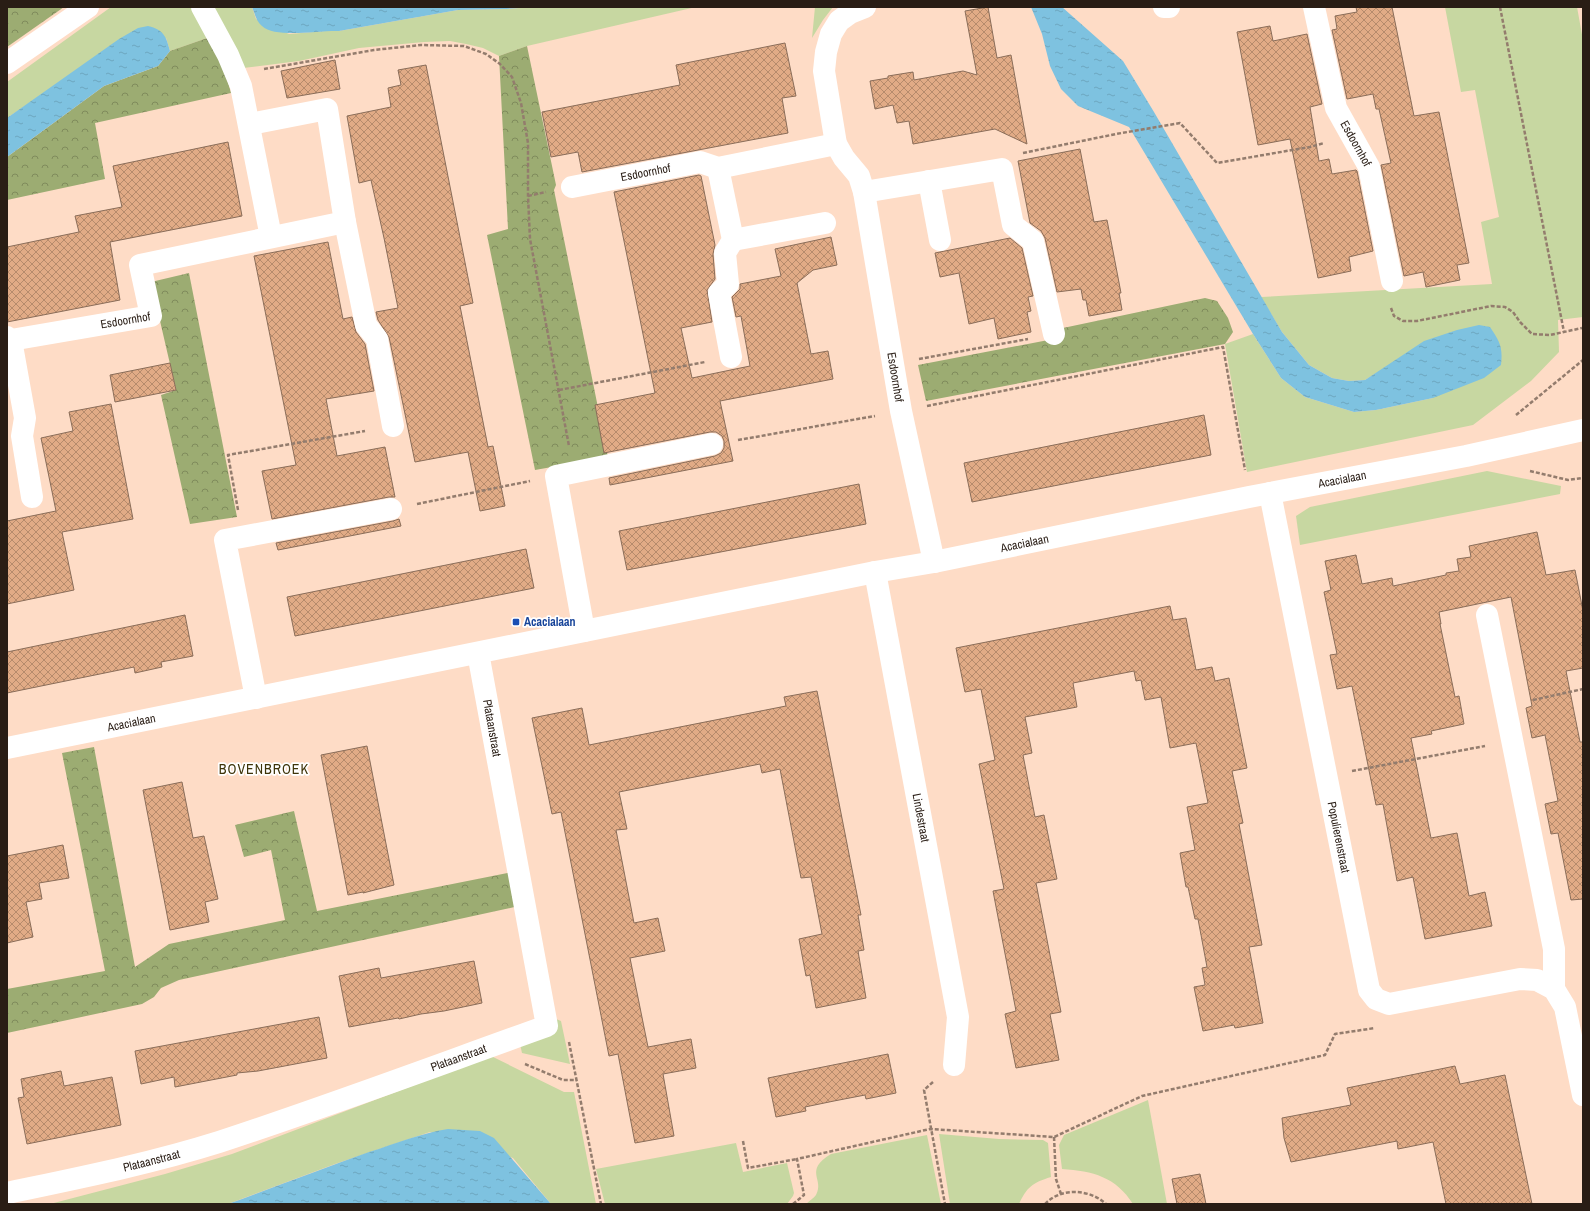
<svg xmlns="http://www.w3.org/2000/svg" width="1590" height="1211" viewBox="0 0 1590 1211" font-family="'Archivo Narrow',sans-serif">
  <defs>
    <pattern id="forest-crowns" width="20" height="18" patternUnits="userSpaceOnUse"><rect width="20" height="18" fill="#9cac72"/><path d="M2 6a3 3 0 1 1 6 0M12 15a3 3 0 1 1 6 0" fill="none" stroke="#7f8b5c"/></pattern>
    <pattern id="water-ripples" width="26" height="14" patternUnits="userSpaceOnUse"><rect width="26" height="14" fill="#7ec2e0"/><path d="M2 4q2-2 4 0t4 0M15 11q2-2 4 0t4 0" fill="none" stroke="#6da6bf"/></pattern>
    <pattern id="building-cross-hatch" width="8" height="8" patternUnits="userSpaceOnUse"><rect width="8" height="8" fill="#e1ab86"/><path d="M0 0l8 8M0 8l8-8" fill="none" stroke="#b68b6c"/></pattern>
  </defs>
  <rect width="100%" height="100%" fill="#fedcc6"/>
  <g fill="#c7d7a1">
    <polygon points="111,7 191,7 210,37 170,51 166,38 62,81 7,118 7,82"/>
    <polygon points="212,7 252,7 256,19 289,34 326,31 339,31 458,10 506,9 533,7 696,7 527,46 499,56 483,48 466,44 450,41 424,42 359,48 299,61 243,68"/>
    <polygon points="815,7 833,7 823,20 812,38"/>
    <polygon points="1445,7 1577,7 1583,40 1583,317 1558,320 1559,352 1531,381 1473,425 1247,472 1225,344 1253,334 1281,378 1305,397 1354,412 1376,410 1433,398 1378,372 1365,380 1349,381 1332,378 1309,365 1282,332 1261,297 1492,284 1481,222 1499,217 1475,90 1461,92"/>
    <polygon points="1487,471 1561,486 1560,494 1300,545 1296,516 1310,507"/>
    <polygon points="556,1019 561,1021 570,1064 522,1053 520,1044"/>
    <polygon points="491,1056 564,1092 574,1092 596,1204 551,1204 513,1158 430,1132 335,1164 228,1204 50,1204 165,1174 232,1154"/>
    <path d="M 1148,1100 L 1167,1204 L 1133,1204 C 1116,1177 1093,1171 1062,1169 L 1059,1145 L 1064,1135 Z"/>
    <path d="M 939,1134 L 999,1139 L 1043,1140 L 1048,1143 L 1051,1177 C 1032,1183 1027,1187 1019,1204 L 950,1204 Z"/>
    <path d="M 927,1135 L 941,1204 L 806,1204 C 809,1201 814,1198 816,1195 C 825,1179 803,1171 831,1154 Z"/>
    <polygon points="736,1143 743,1172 787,1163 794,1193 793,1196 787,1204 605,1204 596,1169"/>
  </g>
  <g fill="url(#forest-crowns)">
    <polygon points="7,7 64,7 7,47"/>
    <polygon points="210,37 225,71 231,93 95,123 105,179 7,200 7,157 104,86 158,66 170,51"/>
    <polygon points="527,46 556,185 554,190 608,457 535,470 487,235 508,229 499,56"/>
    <polygon points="189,273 237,517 190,524 161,395 176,390 151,282"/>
    <polygon points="1205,298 1217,301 1228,318 1233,332 1225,344 926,401 918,365 1064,337 1063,328"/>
    <polygon points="94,747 135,967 169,944 285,920 271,850 244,857 235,825 294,811 317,911 512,872 519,906 179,980 161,988 154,997 142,1004 7,1033 7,989 105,971 62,753"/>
  </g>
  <g fill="url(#water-ripples)">
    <path d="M 252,7 L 533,7 L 506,9 L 458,10 L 339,31 C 320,30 276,39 262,26 C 256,21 255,14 252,7 Z"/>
    <path d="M 1031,7 L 1062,7 L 1123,61 L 1154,112 L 1282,332 L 1309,365 L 1332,378 L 1349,381 L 1365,380 L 1424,341 L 1457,330 L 1479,325 L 1490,327 C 1500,342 1503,347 1501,365 L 1484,378 L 1433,398 L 1376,410 L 1354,412 L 1305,397 L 1281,378 L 1253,334 L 1129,127 L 1078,106 L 1061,89 L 1050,66 L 1042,34 Z"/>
    <path d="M 148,26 C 164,30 166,36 170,51 L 158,66 L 104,86 L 7,157 L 7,118 L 119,39 L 138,28 Z"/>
    <path d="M 448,1129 L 480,1131 L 494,1138 L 551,1204 L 228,1204 C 275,1187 321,1169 369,1152 C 395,1144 421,1133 448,1129 Z"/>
  </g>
  <g fill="url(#building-cross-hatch)" stroke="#8a6d59">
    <polygon points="988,7 997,58 1011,55 1027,144 995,129 913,144 909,121 897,123 893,105 875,109 870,81 888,78 888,76 913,72 914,80 963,71 977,75 965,11"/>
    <polygon points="1356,7 1392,7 1414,116 1439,112 1469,263 1457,265 1460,280 1426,287 1423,272 1404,276 1381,165 1391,163 1379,109 1376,109 1373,94 1347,99 1332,30 1337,29 1335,16 1357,12"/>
    <polygon points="1270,26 1273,41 1307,34 1322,104 1310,107 1319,161 1329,159 1332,174 1356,170 1357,171 1373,251 1349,257 1351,271 1318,278 1290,139 1258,145 1237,32"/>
    <polygon points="785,43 796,96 782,98 788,133 582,172 578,152 551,157 542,112 680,85 676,65"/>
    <polygon points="335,60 340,89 287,98 281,71"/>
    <polygon points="426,65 473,303 460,306 488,447 493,446 505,506 480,511 468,452 415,462 389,337 378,320 376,312 398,308 384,238 371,180 359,183 347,116 391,107 388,88 401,85 398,70"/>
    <polygon points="228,142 242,216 110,242 120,300 7,322 7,247 79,232 75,216 122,207 113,166"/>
    <polygon points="1080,149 1094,222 1107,220 1121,293 1119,293 1122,310 1089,316 1086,300 1083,300 1081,289 1057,292 1045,238 1041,231 1030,223 1018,161"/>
    <polygon points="699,175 701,176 715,245 713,254 715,279 707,290 712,322 681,328 692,378 750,366 741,316 736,317 732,297 740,289 740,284 781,276 775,249 831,237 837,265 813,270 797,283 811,354 828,351 833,379 720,401 733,461 610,485 609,478 715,456 721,453 724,448 724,441 722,436 716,432 710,432 604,453 595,405 655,393 614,192"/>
    <polygon points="1010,238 1022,248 1033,296 1028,297 1031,311 1027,312 1031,332 998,339 994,318 969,324 959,273 940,277 935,253"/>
    <polygon points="328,242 343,319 352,317 356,332 365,344 374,391 326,399 337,456 385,447 395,497 389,497 272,519 262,471 296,465 254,256"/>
    <polygon points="170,363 176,390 115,402 110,375"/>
    <polygon points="111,404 133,519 62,532 74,590 7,604 7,521 56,511 41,438 73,431 69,412"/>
    <polygon points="1204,415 1211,455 972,502 964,463"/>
    <polygon points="859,484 866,524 627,570 619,531"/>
    <polygon points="399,519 401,526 278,550 276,543 393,521"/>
    <polygon points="1537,532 1546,575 1575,570 1583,611 1583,668 1566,671 1580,742 1583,742 1583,899 1571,900 1558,833 1551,834 1545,804 1558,801 1545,735 1532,738 1526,708 1532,706 1511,597 1439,612 1441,624 1440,624 1455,697 1459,696 1464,724 1431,731 1432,734 1411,738 1431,838 1457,833 1469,896 1485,892 1492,926 1425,939 1413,877 1397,881 1383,804 1376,805 1352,686 1337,689 1330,655 1337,654 1324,592 1331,590 1325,561 1356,555 1362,584 1392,578 1393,586 1446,575 1446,573 1459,571 1457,559 1471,557 1469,546"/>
    <polygon points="526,549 534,588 295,636 287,597"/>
    <polygon points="1170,606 1173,620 1186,618 1196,670 1212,667 1215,681 1229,678 1247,768 1232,771 1243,823 1239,824 1262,945 1249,947 1263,1023 1235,1028 1234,1025 1203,1031 1194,987 1205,985 1202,968 1207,967 1198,919 1195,919 1188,887 1186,887 1180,853 1195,850 1187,807 1208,803 1196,743 1170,748 1161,697 1145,700 1141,680 1136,681 1134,671 1073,683 1077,707 1025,717 1032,753 1023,755 1035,817 1044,815 1057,879 1036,883 1061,1012 1050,1014 1059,1060 1016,1068 1005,1014 1016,1011 993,891 1004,889 979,764 995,760 981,689 965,692 956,648"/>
    <polygon points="185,615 193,656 161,662 162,667 135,673 134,667 7,693 7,652"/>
    <polygon points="817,691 861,915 858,915 864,950 858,951 866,998 816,1008 810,975 806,976 799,939 822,934 811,877 801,878 780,769 762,773 760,764 619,792 627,829 616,830 634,923 658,918 665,951 630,958 648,1047 691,1039 696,1068 663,1074 674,1136 635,1143 618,1054 609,1056 561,812 552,814 532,718 582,708 589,745 786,706 784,697"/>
    <polygon points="367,746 394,885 363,893 363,892 348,895 321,755"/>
    <polygon points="182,782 193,838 204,836 218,899 205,902 209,922 170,930 143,790"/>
    <polygon points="63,845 69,878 39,883 42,899 26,902 33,937 7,943 7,856"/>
    <polygon points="474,961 482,1003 444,1011 421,1014 399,1019 398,1018 349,1027 339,976 379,968 381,978"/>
    <polygon points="319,1017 327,1058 258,1071 237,1073 237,1075 175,1087 174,1077 141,1084 135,1051"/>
    <polygon points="888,1054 896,1093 866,1099 865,1095 834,1101 805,1107 806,1111 776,1117 768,1078"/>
    <polygon points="1455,1066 1460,1084 1505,1075 1532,1204 1446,1204 1433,1142 1398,1149 1397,1141 1291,1162 1284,1138 1282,1118 1351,1105 1347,1088"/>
    <polygon points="61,1071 64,1086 112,1077 121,1125 27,1144 18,1098 24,1097 21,1079"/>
    <polygon points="1200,1174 1206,1204 1177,1204 1172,1179"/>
  </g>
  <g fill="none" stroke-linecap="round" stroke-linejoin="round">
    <g stroke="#937c6d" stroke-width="2.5" stroke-dasharray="4 2" stroke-linecap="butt">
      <polyline points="1500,7 1564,332"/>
      <polyline points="264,69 374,50 421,45 464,46 486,54 500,64 512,77 521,103 528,143 528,196 530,239 569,446"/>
      <polyline points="1023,153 1116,134 1180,123 1217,163 1310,147 1324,143"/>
      <polyline points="528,196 546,192"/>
      <polyline points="1391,308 1394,316 1403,321 1417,321 1491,306 1505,307 1513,312 1520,322 1532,334 1550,335 1582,328"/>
      <polyline points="919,359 1028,339"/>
      <polyline points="559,390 705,362"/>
      <polyline points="927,406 1223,347 1245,470"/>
      <polyline points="1516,415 1583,360"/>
      <polyline points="738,440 875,416"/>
      <polyline points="1530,471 1568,480 1583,478"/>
      <polyline points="417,504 530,481"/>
      <polyline points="238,510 228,455 365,431"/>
      <polyline points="1533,700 1583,689"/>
      <polyline points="1352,771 1485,746"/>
      <polyline points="569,1042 601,1204"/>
      <polyline points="525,1064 563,1080 577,1080"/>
      <polyline points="933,1082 924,1090 945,1204"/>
      <polyline points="1054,1137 1056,1179 1061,1194"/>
      <polyline points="743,1141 748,1168 797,1159"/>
      <polyline points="793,1204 804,1195 797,1159 930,1129 1054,1137 1142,1096 1325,1055 1335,1034 1375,1028"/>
      <path d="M 1045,1204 C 1061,1187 1090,1189 1106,1204"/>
    </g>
    <g stroke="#fff" stroke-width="22">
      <polyline points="202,7 228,55 241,86 271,237"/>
      <path id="s1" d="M 865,7 L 850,13 L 839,21 L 831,34 L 826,52 L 824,71 L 836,144 L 844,158 L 859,176 L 864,192 L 901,411 L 934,562"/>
      <polyline points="1164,7 1169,7"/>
      <path id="s2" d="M 1314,7 L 1336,108 L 1369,167 L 1392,281"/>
      <polyline points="7,63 88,7"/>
      <polyline points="250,124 327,109 345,222 366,325 377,339 393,426"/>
      <polyline points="718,168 733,240 725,253 728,284 719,293 731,357"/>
      <polyline points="929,181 940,240"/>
      <path id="s3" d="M 572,187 L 700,162 L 718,168 L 836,144"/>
      <polyline points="864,192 1002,169 1013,225 1033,241 1054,334"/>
      <polyline points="733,240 825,223"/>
      <path id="s4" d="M 7,337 L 11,340 L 151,316 L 140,265 L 345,222"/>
      <polyline points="11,340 25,418 22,436 32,497"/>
      <path id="s5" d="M 1270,493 L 1369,990 L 1376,999 L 1389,1004 L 1520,979 L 1537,980 L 1554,989 L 1565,1007 L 1583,1095"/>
      <path id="s6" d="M 875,572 L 958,1017 L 954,1065"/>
      <polyline points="1487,615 1554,949 1554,989"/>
      <polyline points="584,631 556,476 712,444"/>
      <polyline points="256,698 225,540 391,509"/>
      <path id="s7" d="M 7,748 L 875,572 L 934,562 L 1249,497 L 1466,456 L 1583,430"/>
      <path id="s8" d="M 7,1193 C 78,1178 149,1164 219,1142 C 329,1106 438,1065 547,1026 L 478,653"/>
    </g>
  </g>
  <rect fill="#1a4fb4" stroke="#fff" stroke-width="1.5" x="512" y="618" width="8" height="8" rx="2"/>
  <g text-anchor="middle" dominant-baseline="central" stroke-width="3.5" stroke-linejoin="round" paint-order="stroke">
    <g font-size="12" fill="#291d15" stroke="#fff">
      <text stroke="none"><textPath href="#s2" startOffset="144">Esdoornhof</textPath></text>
      <text stroke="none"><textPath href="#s3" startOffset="75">Esdoornhof</textPath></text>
      <text stroke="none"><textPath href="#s4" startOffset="121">Esdoornhof</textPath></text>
      <text stroke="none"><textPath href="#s1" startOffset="401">Esdoornhof</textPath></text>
      <text stroke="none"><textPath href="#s7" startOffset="1362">Acacialaan</textPath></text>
      <text stroke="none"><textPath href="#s7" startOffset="1038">Acacialaan</textPath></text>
      <text stroke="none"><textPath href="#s7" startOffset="127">Acacialaan</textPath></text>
      <text transform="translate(492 728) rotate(80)">Plataanstraat</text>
      <text stroke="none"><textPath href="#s6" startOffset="250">Lindestraat</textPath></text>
      <text stroke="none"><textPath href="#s5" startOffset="351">Populierenstraat</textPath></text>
      <text stroke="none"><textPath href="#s8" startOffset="472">Plataanstraat</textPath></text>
      <text stroke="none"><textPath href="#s8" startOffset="148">Plataanstraat</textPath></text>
    </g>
    <g font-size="12" font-weight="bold" fill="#164399" stroke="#fff" text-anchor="start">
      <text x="524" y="622">Acacialaan</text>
    </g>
    <g font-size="14" letter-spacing="1" fill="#3e3409" stroke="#fff">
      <text x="264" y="769">BOVENBROEK</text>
    </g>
  </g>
  <rect width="1590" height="1211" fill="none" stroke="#291d15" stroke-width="16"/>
</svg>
